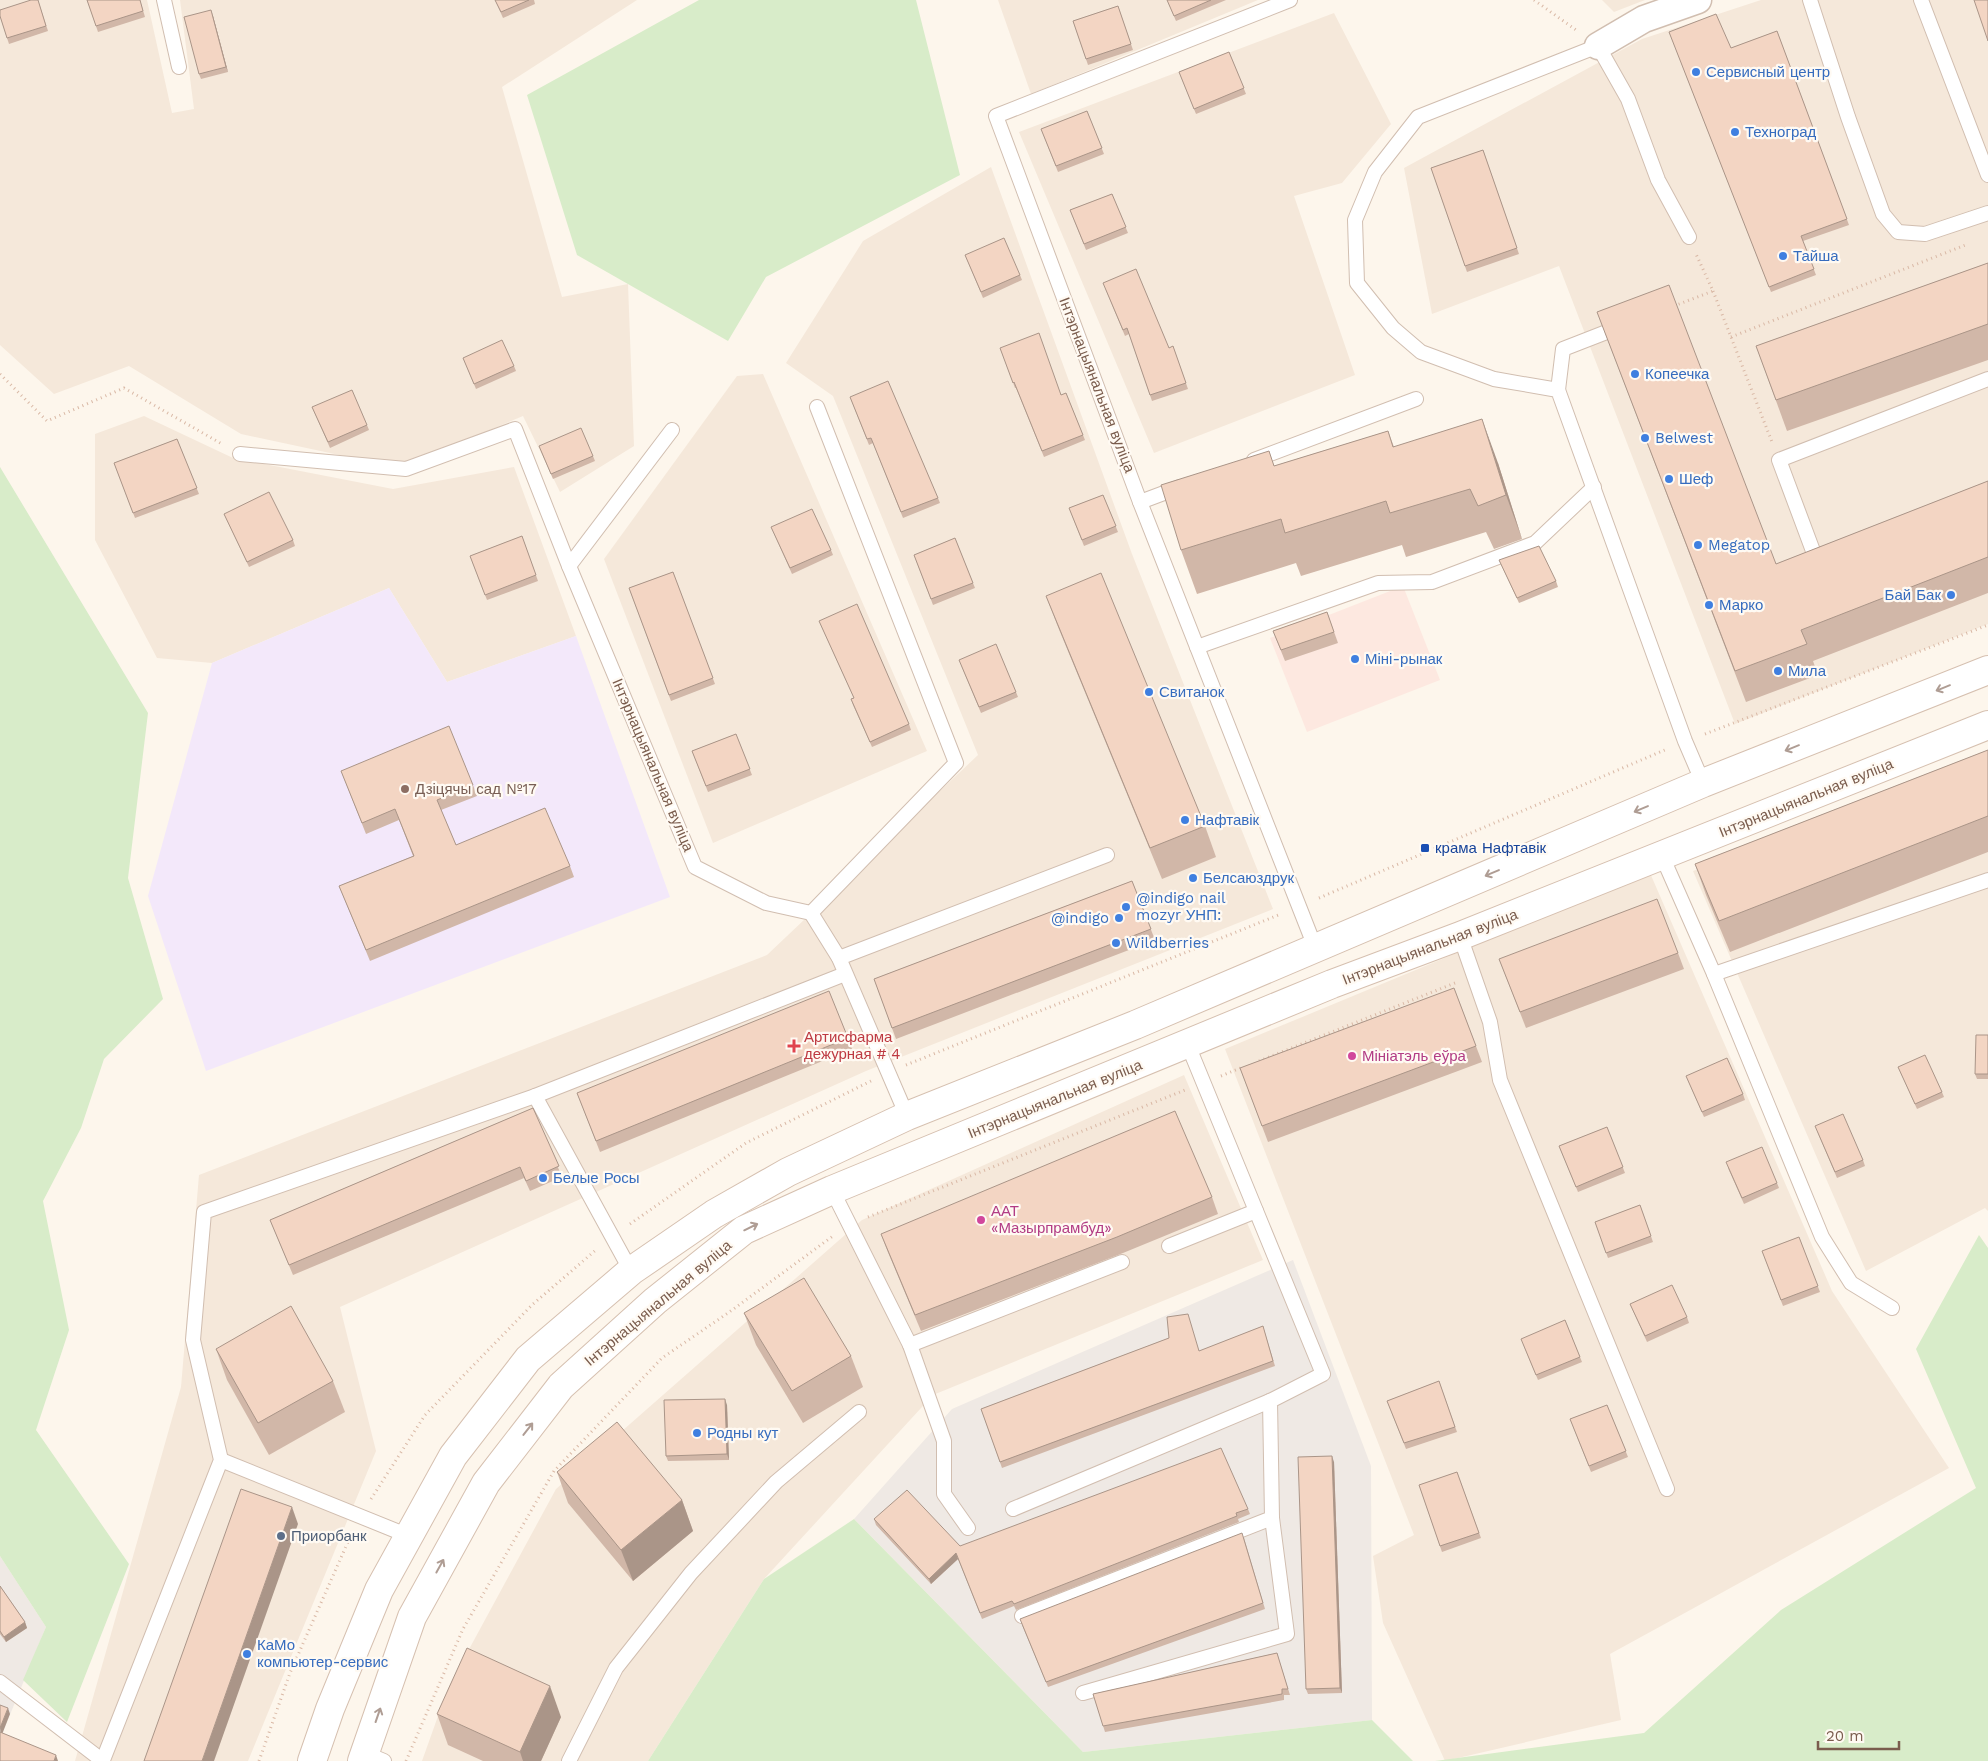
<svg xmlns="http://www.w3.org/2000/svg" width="1988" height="1761" viewBox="0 0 1988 1761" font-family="'Work Sans',sans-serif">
  <rect width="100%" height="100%" fill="#fdf6ec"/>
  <g fill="#f5e8da">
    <polygon points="0,0 147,0 172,113 194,109 180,0 637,0 502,87 562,297 628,284 634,446 560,492 523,416 400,468 241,434 129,366 54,394 0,345"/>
    <polygon points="998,0 1258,0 1031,94"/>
    <polygon points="1602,0 1645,0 1614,12"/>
    <polygon points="1761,0 1988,0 1988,624 1735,724 1559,266 1432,314 1404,168 1642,39"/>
    <polygon points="1334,13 1391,124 1342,183 1294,196 1355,375 1154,453 1019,132"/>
    <polygon points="991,167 1132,554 1273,909 866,1071 340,1307 376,1451 248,1761 75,1761 181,1387 199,1175 767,955 978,755 833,396 786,363 863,241"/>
    <polygon points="763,374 927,751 713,843 604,559 737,376"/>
    <polygon points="144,416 233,458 393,489 514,467 576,636 447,682 389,588 212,663 157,658 95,540 95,434"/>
    <polygon points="1988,764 1988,1211 1985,1208 1866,1271 1693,871"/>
    <polygon points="1650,873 1832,1291 1949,1468 1610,1654 1621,1720 1445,1761 1383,1623 1373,1556 1414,1535 1225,1049"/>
    <polygon points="1184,1075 1263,1260 933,1395 764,1579 648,1761 422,1761 448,1688 556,1489 862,1220"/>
  </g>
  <polygon fill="#fde8e0" points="1403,586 1440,680 1307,732 1270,638"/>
  <g fill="#efe9e4">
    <polygon points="1293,1260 1371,1466 1372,1720 1083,1752 854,1519 952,1409"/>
    <polygon points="0,1556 46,1627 0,1739"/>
  </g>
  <polygon fill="#f3e8fa" points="389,588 447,682 576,636 670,897 206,1071 148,896 212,663"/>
  <g fill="#d8ecc9">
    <polygon points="699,0 916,0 960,175 766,277 728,341 577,255 527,95"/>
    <polygon points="0,467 148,713 128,878 163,999 104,1059 81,1128 43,1201 69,1330 36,1430 129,1564 67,1722 23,1680 46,1627 0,1556"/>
    <polygon points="1979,1235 1988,1248 1988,1761 1435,1761 1644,1733 1781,1610 1976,1488 1916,1349"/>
    <polygon points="854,1519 1083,1752 1372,1720 1413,1761 648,1761 764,1579"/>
  </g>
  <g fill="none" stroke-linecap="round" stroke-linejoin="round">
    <defs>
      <g id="lane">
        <polyline points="164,0 179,67"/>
        <polyline points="1290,0 996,116 1140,502 1315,947"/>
        <polyline points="1810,0 1848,117 1883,214 1898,232 1925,234 1988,213"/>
        <polyline points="1921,0 1988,175"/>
        <polyline points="1689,237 1658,180 1628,99 1598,46 1418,117 1375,172 1355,220 1357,283 1393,328 1421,352 1494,379 1558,390 1685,741 1703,783"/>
        <polyline points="1558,390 1563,349 1622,326"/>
        <polyline points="240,454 406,469 515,429 569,566 695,867 766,903 811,913 956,763 817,407"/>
        <polyline points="1254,460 1416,399"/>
        <polyline points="1140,502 1180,487"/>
        <polyline points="1824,556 1816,559 1779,460 1988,379"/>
        <polyline points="569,566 672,430"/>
        <polyline points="1197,647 1378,583 1432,582 1535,543 1594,487"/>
        <polyline points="1662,856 1714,974 1822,1237 1851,1283 1892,1308"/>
        <polyline points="811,913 839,958 907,1116"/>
        <polyline points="1460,936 1490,1022 1500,1080 1667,1489"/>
        <polyline points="839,958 1107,855"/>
        <polyline points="1714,974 1988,880"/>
        <polyline points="535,1096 631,1271"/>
        <polyline points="832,1190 910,1345 944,1441 944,1494 968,1528"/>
        <polyline points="1169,1246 1256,1211"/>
        <polyline points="910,1345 1122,1262"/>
        <polyline points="221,1460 409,1536"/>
        <polyline points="1013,1509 1270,1401"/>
        <polyline points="1022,1616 1272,1518 1270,1401 1323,1374 1188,1045"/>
        <polyline points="0,1682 103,1761"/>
        <polyline points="1083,1693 1287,1634 1272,1518"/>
        <polyline points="365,1753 384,1761"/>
        <polyline points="103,1760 221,1460 193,1340 204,1212 535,1096 845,974"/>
        <polyline points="569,1761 616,1668 691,1573 776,1482 859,1412"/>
      </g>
      <polyline id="street" points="1598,46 1644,19 1698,0"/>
      <g id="secondary">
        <polyline points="312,1761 330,1709 379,1590 453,1456 528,1359 631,1271 714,1214 788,1172 907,1116 1135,1025 1703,783 1988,670"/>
        <polyline points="362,1761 412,1617 486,1483 561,1386 655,1301 744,1230 832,1190 1332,984 1460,936 1988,725"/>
      </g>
    </defs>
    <use href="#lane" stroke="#d1beb0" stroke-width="16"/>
    <use href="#street" stroke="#d1beb0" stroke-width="29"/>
    <use href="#secondary" stroke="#d6c0b0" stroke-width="30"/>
    <g stroke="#d9b8a5" stroke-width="3" stroke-dasharray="1 4" stroke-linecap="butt">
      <polyline points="1534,0 1576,30"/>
      <polyline points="1713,291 1772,442"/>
      <polyline points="1674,306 1713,291 1696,254"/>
      <polyline points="1731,337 1968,244"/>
      <polyline points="0,374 47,421 124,388 222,444"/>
      <polyline points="1705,734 1988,625"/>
      <polyline points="1319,898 1667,749"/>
      <polyline points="1259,1061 1455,983"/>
      <polyline points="906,1065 1281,914"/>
      <polyline points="1221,1076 1243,1067"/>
      <polyline points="868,1217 1185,1090"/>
      <polyline points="630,1224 746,1143 871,1081"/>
      <polyline points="371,1499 425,1415 532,1305 597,1249"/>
      <polyline points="259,1761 290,1673 351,1535"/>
      <polyline points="406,1761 463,1629 554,1471 662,1358 728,1313 833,1236"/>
    </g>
    <use href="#lane" stroke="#fff" stroke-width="14"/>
    <use href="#street" stroke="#fff" stroke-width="26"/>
    <use href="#secondary" stroke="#fff" stroke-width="28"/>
  </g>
  <g fill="#d1b7a8">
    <polygon points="38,0 48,31 9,44 0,16"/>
    <polygon points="87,0 140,0 145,17 98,32"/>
    <polygon points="495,0 534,0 535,4 503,18"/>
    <polygon points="1167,0 1226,0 1176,21"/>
    <polygon points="1118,6 1133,50 1088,65 1073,21"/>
    <polygon points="213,16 228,72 201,79 199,74"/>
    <polygon points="1777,31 1849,225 1803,241 1816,275 1771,292 1669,32 1731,48"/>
    <polygon points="1229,52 1246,94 1196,114 1179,72"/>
    <polygon points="1087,111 1104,154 1058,172 1041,129"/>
    <polygon points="1483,150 1519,254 1467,272 1431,168"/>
    <polygon points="1112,194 1128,233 1086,250 1070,210"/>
    <polygon points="965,255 1020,275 1022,280 983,298"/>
    <polygon points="1988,263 1988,360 1787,431 1756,346"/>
    <polygon points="1105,288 1169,348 1173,346 1188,389 1152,401 1129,334 1125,336"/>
    <polygon points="1597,312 1776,564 1988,481 1988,593 1813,661 1818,675 1746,702"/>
    <polygon points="1000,348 1061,395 1066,393 1085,440 1044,457 1016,388 1015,388"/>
    <polygon points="463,358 514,366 516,371 476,389"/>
    <polygon points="850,397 938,498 940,503 903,518 873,443 869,445"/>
    <polygon points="312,407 367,425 369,430 330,448"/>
    <polygon points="1388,431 1394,447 1498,463 1522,539 1494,549 1486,532 1406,557 1402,545 1301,576 1296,563 1197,594 1181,550 1269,451 1274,466"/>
    <polygon points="177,439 199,494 135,518 114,463"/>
    <polygon points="541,451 593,456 595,461 553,479"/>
    <polygon points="1103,495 1118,532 1084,546 1069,508"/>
    <polygon points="224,514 293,540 295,546 249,567"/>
    <polygon points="771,527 831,550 833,555 792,574"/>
    <polygon points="522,536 538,581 487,600 470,556"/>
    <polygon points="955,538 975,588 933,605 914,555"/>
    <polygon points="1499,560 1556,581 1558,587 1519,603"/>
    <polygon points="673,572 715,684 671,701 629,588"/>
    <polygon points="1046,596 1205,826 1216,857 1162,879 1058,627"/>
    <polygon points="1327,612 1338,643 1285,661 1273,631"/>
    <polygon points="819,621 909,724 911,730 872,747 853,705 851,699 854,698"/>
    <polygon points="961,665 1016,692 1018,697 981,713"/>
    <polygon points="736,734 752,775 708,792 692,751"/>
    <polygon points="1988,750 1988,852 1730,952 1706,895 1695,864"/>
    <polygon points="341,771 473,785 477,796 441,810 456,845 570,866 574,877 370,961 339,886 413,856 399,820 366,834"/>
    <polygon points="1132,881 1155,940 896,1039 874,979"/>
    <polygon points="1678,953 1684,969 1526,1028 1499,959"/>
    <polygon points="1454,988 1482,1062 1268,1142 1240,1068"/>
    <polygon points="1988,1035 1988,1079 1977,1079 1975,1074"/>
    <polygon points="848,1038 852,1049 600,1152 577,1093"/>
    <polygon points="1898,1067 1942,1092 1944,1097 1917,1109"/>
    <polygon points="1686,1076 1743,1094 1745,1100 1704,1117"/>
    <polygon points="533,1108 562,1177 530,1191 524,1178 293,1275 270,1220"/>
    <polygon points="1607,1127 1625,1173 1578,1192 1559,1146"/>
    <polygon points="1817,1131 1863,1160 1865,1166 1837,1178"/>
    <polygon points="1728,1168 1777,1183 1779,1188 1744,1204"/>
    <polygon points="1212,1197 1218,1214 1123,1253 921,1331 887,1250 881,1234"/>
    <polygon points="1640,1205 1653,1242 1608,1258 1595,1222"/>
    <polygon points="1799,1237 1820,1292 1783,1306 1762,1251"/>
    <polygon points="1630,1304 1687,1317 1689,1323 1647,1342"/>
    <polygon points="744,1313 851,1356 863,1387 803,1423 756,1345"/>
    <polygon points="1565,1320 1582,1362 1538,1380 1523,1344"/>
    <polygon points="1263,1326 1275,1366 1002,1468 981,1409 1169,1338 1200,1351"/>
    <polygon points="216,1349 333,1381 345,1412 269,1455 227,1380"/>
    <polygon points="1439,1381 1457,1432 1406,1449 1387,1401"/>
    <polygon points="727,1405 729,1460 668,1461 666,1456"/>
    <polygon points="1607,1405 1628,1457 1591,1472 1570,1419"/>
    <polygon points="1334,1462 1342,1693 1308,1694 1306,1689"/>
    <polygon points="557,1472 682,1500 693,1531 633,1581 568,1503"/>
    <polygon points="1457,1472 1481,1538 1442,1552 1419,1485"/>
    <polygon points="1248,1509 1250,1514 1238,1519 1239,1522 1016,1610 1014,1606 982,1619 958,1559 931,1584 876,1525 874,1519 960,1546"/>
    <polygon points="1244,1538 1265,1609 1048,1687 1022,1625"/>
    <polygon points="0,1586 25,1622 27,1628 6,1642 0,1634"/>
    <polygon points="1277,1653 1290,1695 1284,1695 1284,1700 1105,1732 1093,1694"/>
    <polygon points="437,1714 561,1717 541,1761 483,1761 448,1745"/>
  </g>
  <g fill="#aa9588">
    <polygon points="211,10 213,16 228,72 226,67"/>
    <polygon points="1482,419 1498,463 1522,539 1506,495"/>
    <polygon points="725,1399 727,1405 729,1460 727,1454"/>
    <polygon points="1332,1456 1334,1462 1342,1693 1340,1688"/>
    <polygon points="682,1500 693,1531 633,1581 621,1550"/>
    <polygon points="292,1507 298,1524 214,1761 202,1761"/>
    <polygon points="956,1553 958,1559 931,1584 929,1579"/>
    <polygon points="25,1622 27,1628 6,1642 4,1637"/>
    <polygon points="550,1686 561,1717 541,1761 523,1761 520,1752"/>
    <polygon points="8,1708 10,1714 1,1737 0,1728"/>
    <polygon points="56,1755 58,1761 54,1761"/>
  </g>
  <g fill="#f3d5c3" stroke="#aa9588">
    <polygon points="31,0 38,0 46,26 7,38 0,16 0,10"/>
    <polygon points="87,0 140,0 143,11 96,26"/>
    <polygon points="495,0 529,0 501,12"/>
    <polygon points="1167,0 1211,0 1174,16"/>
    <polygon points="1974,0 1988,0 1988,41"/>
    <polygon points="1118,6 1131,44 1086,59 1073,21"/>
    <polygon points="211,10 226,67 199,74 184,17"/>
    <polygon points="1716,14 1731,48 1777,31 1847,219 1801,236 1814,269 1769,287 1669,32"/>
    <polygon points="1229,52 1244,88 1194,109 1179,72"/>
    <polygon points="1087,111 1102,148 1056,166 1041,129"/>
    <polygon points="1483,150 1517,248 1465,266 1431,168"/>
    <polygon points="1112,194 1126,227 1084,244 1070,210"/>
    <polygon points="1004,238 1020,275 981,292 965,255"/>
    <polygon points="1988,263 1988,324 1776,400 1756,346"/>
    <polygon points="1136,269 1169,348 1173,346 1186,383 1150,395 1127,328 1123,330 1103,283"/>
    <polygon points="1669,285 1776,564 1988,481 1988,557 1801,630 1807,644 1735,671 1597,312"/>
    <polygon points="1039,333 1061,395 1066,393 1083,435 1042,451 1014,382 1013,383 1000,348"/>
    <polygon points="502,340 514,366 474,384 463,358"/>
    <polygon points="888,381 938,498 901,512 871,438 867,439 850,397"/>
    <polygon points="352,390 367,425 328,442 312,407"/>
    <polygon points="1482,419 1506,495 1478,506 1470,489 1390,513 1386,501 1285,533 1281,519 1181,550 1161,485 1269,451 1274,466 1388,431 1393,447"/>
    <polygon points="581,428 593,456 551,474 539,446"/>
    <polygon points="177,439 197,488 133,513 114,463"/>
    <polygon points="269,492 293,540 247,562 224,514"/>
    <polygon points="1103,495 1116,526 1082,540 1069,508"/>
    <polygon points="812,509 831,550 790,568 771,527"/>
    <polygon points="522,536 536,575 485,595 470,556"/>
    <polygon points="955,538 973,583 931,599 914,555"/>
    <polygon points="1539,546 1556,581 1517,598 1499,560"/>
    <polygon points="673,572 713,678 669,695 629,588"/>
    <polygon points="1101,573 1205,826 1150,848 1046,596"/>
    <polygon points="857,604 909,724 870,742 851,699 854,698 819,621"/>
    <polygon points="1327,612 1334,632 1281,650 1273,631"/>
    <polygon points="996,644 1016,692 979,707 959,660"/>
    <polygon points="449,726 473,785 437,800 456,845 545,808 570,866 366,950 339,886 414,856 395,809 362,823 341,771"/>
    <polygon points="736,734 750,769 706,786 692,751"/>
    <polygon points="1988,750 1988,816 1719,921 1695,864"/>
    <polygon points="1132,881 1151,929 892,1028 874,979"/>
    <polygon points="1657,899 1678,953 1520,1012 1499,959"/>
    <polygon points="1454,988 1476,1046 1262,1126 1240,1068"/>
    <polygon points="829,991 848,1038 596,1141 577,1093"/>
    <polygon points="1976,1035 1988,1035 1988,1074 1975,1074"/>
    <polygon points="1925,1055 1942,1092 1915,1104 1898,1067"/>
    <polygon points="1727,1058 1743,1094 1702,1112 1686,1076"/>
    <polygon points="533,1108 559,1166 526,1181 520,1167 289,1265 270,1220"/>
    <polygon points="1175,1111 1212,1197 1117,1237 915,1315 881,1234"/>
    <polygon points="1843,1114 1863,1160 1835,1172 1815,1126"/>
    <polygon points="1607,1127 1623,1167 1576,1187 1559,1146"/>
    <polygon points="1762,1147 1777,1183 1742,1198 1726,1162"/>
    <polygon points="1640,1205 1651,1236 1606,1253 1595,1222"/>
    <polygon points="1799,1237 1818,1286 1781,1300 1762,1251"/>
    <polygon points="804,1278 851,1356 792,1391 744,1313"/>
    <polygon points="1672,1285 1687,1317 1645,1336 1630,1304"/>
    <polygon points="291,1306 333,1381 258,1423 216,1349"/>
    <polygon points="1188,1314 1199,1351 1263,1326 1273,1361 1000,1462 981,1409 1169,1338 1167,1317"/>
    <polygon points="1565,1320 1580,1357 1536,1375 1521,1339"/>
    <polygon points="1439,1381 1455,1427 1404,1443 1387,1401"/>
    <polygon points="725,1399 727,1454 666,1456 664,1400"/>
    <polygon points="1607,1405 1626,1451 1589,1466 1570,1419"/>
    <polygon points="617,1422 682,1500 621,1550 557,1472"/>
    <polygon points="1221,1448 1248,1509 1236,1513 1237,1516 1014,1604 1012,1601 980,1613 956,1553 929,1579 874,1519 907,1490 960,1546"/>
    <polygon points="1332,1456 1340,1688 1306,1689 1298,1457"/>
    <polygon points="1457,1472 1479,1533 1440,1546 1419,1485"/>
    <polygon points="241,1489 292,1507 202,1761 144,1761"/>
    <polygon points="1242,1533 1263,1603 1046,1682 1020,1619"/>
    <polygon points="0,1586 25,1622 4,1637 0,1631"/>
    <polygon points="467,1648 550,1686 520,1752 437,1714"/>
    <polygon points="1277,1653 1288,1689 1282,1689 1282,1694 1103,1726 1093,1694"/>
    <polygon points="0,1705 8,1708 0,1728"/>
    <polygon points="0,1732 56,1755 54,1761 0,1761"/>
  </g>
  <defs><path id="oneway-shaft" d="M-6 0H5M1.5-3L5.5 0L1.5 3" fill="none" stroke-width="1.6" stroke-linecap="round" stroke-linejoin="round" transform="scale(1.25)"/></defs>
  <g stroke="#af9d94">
    <use href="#oneway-shaft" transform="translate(1943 688) rotate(158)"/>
    <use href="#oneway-shaft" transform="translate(1792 748) rotate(158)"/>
    <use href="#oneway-shaft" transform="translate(1641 809) rotate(157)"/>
    <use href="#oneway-shaft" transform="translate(1492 873) rotate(157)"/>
    <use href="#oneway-shaft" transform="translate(751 1227) rotate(-26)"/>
    <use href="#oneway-shaft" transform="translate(528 1429) rotate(-52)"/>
    <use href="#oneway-shaft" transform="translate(440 1566) rotate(-61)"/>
    <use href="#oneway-shaft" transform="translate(378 1715) rotate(-71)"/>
  </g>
  <g fill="#3f7fe0" stroke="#fffaf3" stroke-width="2">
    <circle cx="1696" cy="72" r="5"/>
    <circle cx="1735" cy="132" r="5"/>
    <circle cx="1783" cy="256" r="5"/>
    <circle cx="1635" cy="374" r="5"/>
    <circle cx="1645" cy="438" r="5"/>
    <circle cx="1669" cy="479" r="5"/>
    <circle cx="1698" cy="545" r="5"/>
    <circle cx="1951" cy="595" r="5"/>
    <circle cx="1709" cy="605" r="5"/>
    <circle cx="1355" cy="659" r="5"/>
    <circle cx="1778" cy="671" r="5"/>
    <circle cx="1149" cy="692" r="5"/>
    <circle cx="1185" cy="820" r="5"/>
    <circle cx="1193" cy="878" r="5"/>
    <circle cx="1126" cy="907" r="5"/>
    <circle cx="1119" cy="918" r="5"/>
    <circle cx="1116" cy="943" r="5"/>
    <circle cx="543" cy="1178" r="5"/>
    <circle cx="697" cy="1433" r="5"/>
    <circle cx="247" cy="1654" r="5"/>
  </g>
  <circle fill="#8d6e63" stroke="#fffaf3" stroke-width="2" cx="405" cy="789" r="5"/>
  <rect fill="#1a4fb4" stroke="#fffaf3" stroke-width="2" x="1420" y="843" width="10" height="10" rx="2.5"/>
  <path fill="#e0444e" stroke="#fffaf3" stroke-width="2" d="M791.5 1038.5h5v5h5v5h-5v5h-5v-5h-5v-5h5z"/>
  <g fill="#d1479c" stroke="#fffaf3" stroke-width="2">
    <circle cx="1352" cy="1056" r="5"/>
    <circle cx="981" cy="1220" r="5"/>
  </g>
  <circle fill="#5c6f8a" stroke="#fffaf3" stroke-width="2" cx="281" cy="1536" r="5"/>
  <g text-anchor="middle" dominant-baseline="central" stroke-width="4.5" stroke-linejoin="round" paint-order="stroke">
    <g font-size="15" fill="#366cbe" stroke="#fffaf3" text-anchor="start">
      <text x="1706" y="72">Сервисный центр</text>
      <text x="1745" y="132">Техноград</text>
      <text x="1793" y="256">Тайша</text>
      <text x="1645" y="374">Копеечка</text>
      <text x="1655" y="438">Belwest</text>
      <text x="1679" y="479">Шеф</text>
      <text x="1708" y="545">Megatop</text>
      <text x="1941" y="595" text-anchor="end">Бай Бак</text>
      <text x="1719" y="605">Марко</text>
      <text x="1365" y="659">Міні-рынак</text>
      <text x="1788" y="671">Мила</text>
      <text x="1159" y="692">Свитанок</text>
      <text x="1195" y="820">Нафтавік</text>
      <text x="1203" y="878">Белсаюздрук</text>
      <text x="1136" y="898">@indigo nail<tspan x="1136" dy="17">mozyr УНП:</tspan></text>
      <text x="1109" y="918" text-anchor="end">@indigo</text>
      <text x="1126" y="943">Wildberries</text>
      <text x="553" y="1178">Белые Росы</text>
      <text x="707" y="1433">Родны кут</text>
      <text x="257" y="1645">КаМо<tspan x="257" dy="17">компьютер-сервис</tspan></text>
    </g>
    <g font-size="15" fill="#7a5c4d" stroke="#fffaf3">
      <text transform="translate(1097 385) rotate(69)">Інтэрнацыянальная вуліца</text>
      <text transform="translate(653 765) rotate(67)">Інтэрнацыянальная вуліца</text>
      <text transform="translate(1806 798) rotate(-22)">Інтэрнацыянальная вуліца</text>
      <text transform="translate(1430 947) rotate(-21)">Інтэрнацыянальная вуліца</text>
      <text transform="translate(1055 1099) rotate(-22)">Інтэрнацыянальная вуліца</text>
      <text transform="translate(658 1303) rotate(-40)">Інтэрнацыянальная вуліца</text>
    </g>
    <g font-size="15" fill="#785e54" stroke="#fffaf3" text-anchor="start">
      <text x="415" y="789">Дзіцячы сад №17</text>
    </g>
    <g font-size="15" fill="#164399" stroke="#fffaf3" text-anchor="start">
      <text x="1435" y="848">крама Нафтавік</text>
    </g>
    <g font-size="15" fill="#be3a42" stroke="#fffaf3" text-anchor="start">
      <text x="804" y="1037">Артисфарма<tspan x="804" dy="17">дежурная # 4</tspan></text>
    </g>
    <g font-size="15" fill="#b23c85" stroke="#fffaf3" text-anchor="start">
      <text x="1362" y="1056">Мініатэль еўра</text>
      <text x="991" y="1211">ААТ<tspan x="991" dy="17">«Мазырпрамбуд»</tspan></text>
    </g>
    <g font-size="15" fill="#4e5e75" stroke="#fffaf3" text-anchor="start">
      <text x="291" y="1536">Приорбанк</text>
    </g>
  </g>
  <path d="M1818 1741v8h81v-8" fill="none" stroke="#7a5c4d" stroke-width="2.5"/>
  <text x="1826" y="1741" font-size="15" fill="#7a5c4d" stroke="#fffaf3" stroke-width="4" paint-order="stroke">20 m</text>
</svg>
